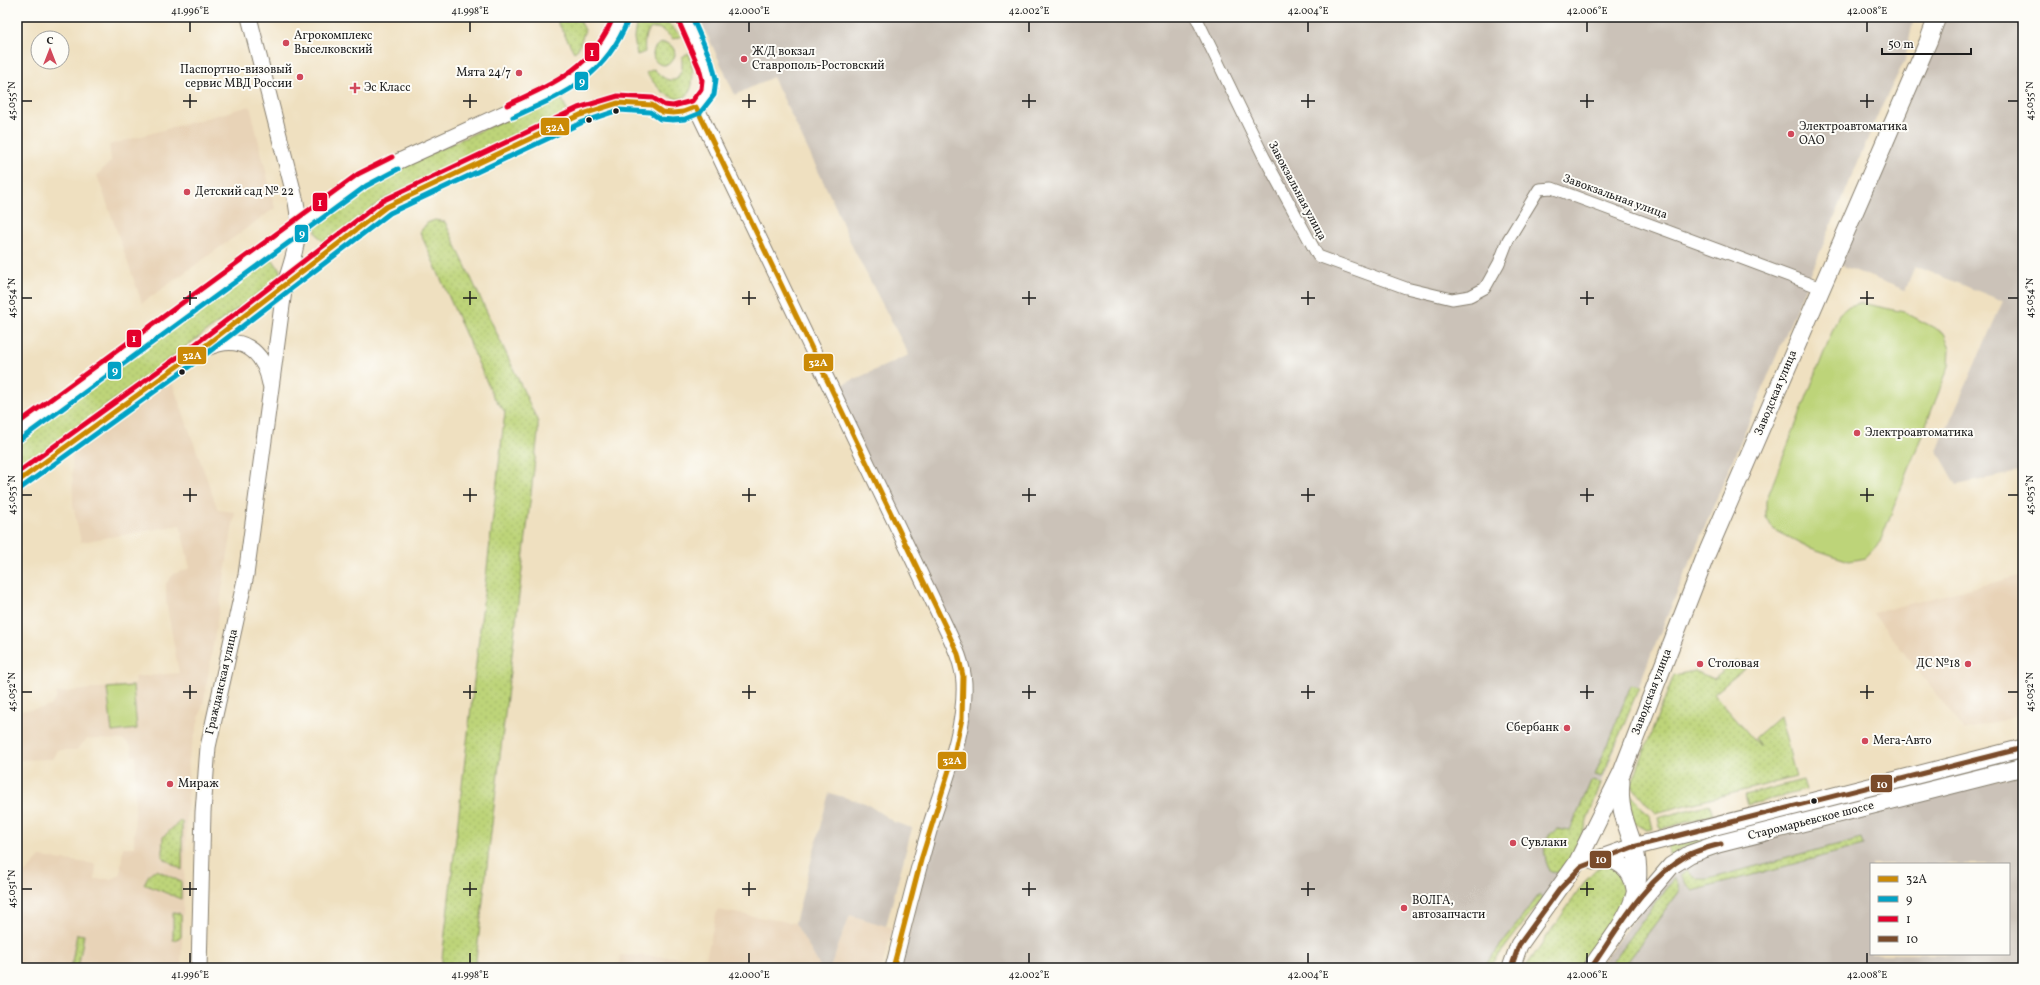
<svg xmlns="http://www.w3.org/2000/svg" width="2040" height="985" viewBox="0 0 2040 985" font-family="Vollkorn,serif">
  <defs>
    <pattern id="grass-dots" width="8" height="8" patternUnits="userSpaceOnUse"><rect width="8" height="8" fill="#bdd479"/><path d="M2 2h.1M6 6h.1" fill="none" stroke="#a2b568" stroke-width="1.8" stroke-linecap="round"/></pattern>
  </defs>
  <rect width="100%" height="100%" fill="#fdfcf7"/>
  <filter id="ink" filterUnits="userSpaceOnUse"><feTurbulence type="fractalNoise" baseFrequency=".025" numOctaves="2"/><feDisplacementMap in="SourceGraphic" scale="8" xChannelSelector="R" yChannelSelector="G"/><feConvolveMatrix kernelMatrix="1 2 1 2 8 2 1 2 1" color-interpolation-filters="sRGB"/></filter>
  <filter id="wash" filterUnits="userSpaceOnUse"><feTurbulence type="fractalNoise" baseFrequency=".012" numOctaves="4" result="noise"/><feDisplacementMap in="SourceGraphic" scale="16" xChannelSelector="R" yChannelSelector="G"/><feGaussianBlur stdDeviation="0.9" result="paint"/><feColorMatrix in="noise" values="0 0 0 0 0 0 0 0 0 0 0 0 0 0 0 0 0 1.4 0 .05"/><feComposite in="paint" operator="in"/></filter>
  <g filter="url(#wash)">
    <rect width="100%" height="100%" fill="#efe0c0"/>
    <g fill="#e8d3b7">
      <polygon points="250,106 275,208 142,303 97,175 111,161 109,145"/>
      <polygon points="170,377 218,510 235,512 204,700 189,757 181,968 17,968 17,872 26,872 40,857 96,864 95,879 112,879 120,875 123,847 134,847 136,756 132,756 131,746 124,740 87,739 76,750 58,750 52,759 17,760 17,711 43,708 50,706 56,699 57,693 135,684 134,677 179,673 166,601 166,583 174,574 190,568 180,525 81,542 73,505 72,450"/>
      <polygon points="2023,575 2023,715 1964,730 1873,613"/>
      <polygon points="717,910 795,923 821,968 619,968 620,955 706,958"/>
      <polygon points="850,915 893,928 881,968 830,968"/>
    </g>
    <g fill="#cbc2b8" fill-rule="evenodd">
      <polygon points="699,17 1914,17 1905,60 1879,112 1652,652 1572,860 1489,968 900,968 971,691 835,388 909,355 853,248 835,206 773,77 735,95"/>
      <polygon points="1944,17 2023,17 2023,471 1957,485 1937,450 2003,301 1915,266 1905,290 1838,264"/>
      <path d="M 2023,773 L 2023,968 L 1598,968 L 1631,922 L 1675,870 L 1688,861 L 1721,850 ZM 1871,864 L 2009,864 L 2009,954 L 1871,954 Z"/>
      <polygon points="829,793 865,803 894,822 912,828 886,926 850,915 830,968 821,968 795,923"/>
    </g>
    <g fill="url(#grass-dots)" stroke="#6c784a">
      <polygon points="555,17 578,17 585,30 578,49 574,52"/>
      <path d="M 637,17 L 662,17 L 681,36 L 673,39 C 655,20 642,26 645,52 L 637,55 L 634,38 Z"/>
      <circle cx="664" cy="54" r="11"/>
      <path d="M 689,53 C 696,71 696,112 666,94 C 658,89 652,80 646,73 L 654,69 C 661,76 667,83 677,79 L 682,69 L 682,57 Z"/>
      <path d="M 560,95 L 569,114 L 397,192 L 380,202 L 326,243 C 319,239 315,232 314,224 L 366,185 L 389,172 Z"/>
      <polygon points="435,220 445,222 538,422 538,434 475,968 441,968 505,412 493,396 420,232 427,223"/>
      <polygon points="264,259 273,260 280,270 279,278 17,471 17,440"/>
      <polygon points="1737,660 1744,669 1714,694 1760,747 1755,738 1780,716 1796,777 1655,813 1631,785 1674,675 1695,671 1714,679"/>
      <polygon points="1631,685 1639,687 1602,777 1595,775"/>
      <polygon points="2023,754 2023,762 1683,848 1671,856 1667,846"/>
      <polygon points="1803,780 1806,790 1748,805 1745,795"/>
      <path d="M 1591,781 L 1601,783 L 1577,848 L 1559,873 L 1551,872 C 1545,864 1542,847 1547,838 C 1549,834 1554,832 1557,829 L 1570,831 Z"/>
      <polygon points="1627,790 1650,817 1653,829 1646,830 1632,822"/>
      <polygon points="1710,804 1713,815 1661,829 1658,818"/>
      <polygon points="180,821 182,821 182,870 162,857 163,837"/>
      <polygon points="1862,838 1864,845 1693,891 1680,876 1687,870 1698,879 1708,879"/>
      <polygon points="1603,866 1612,867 1628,883 1625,901 1578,968 1525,968 1589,876 1596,869"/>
      <path d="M 157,870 L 181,882 L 181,899 L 144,884 C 148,877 149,871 157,870 Z"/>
      <polygon points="1674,878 1679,886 1679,892 1622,968 1608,968"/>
      <polygon points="1539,895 1543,898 1489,968 1483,968"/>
      <polygon points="173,912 179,913 181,915 181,936 176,940 173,940"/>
      <polygon points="77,934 84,935 78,968 71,968"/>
    </g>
    <g fill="#bdd479" stroke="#6c784a">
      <polygon points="1861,303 1904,312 1944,333 1950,348 1949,366 1880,542 1865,558 1849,561 1808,547 1773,529 1766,517 1766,501 1839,314 1849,306"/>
      <polygon points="133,686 137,729 112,732 107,688"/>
    </g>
  </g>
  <g filter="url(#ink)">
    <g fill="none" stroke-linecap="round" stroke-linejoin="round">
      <defs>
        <polyline id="street" points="1196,17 1263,155 1318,256 1406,288 1452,299 1470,296 1485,288 1499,263 1508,240 1539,189 1552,188 1821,288"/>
        <g id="secondary">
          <path d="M 696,107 L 946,628 C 954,645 963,663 964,683 C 966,730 945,779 931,824 C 917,872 905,920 893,968"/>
          <path d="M 207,348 C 240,333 264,350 270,384"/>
          <path d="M 17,433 L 362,180 L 384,168 L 564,86 C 591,70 613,47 621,17"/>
          <polyline points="17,482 197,352 386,207 580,115 618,103 652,105 662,112 673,113 683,112 696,107 708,92 709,80 706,66 684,17"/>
          <path d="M 199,968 L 203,812 L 208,747 L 246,575 L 285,283 C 294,257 302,231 296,202 L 249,17"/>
        </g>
        <g id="primary">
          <path d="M 1598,860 C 1618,857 1632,869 1635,889"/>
          <polyline points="1593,861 1633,847 2023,748"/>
          <polyline points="1625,920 1671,866 1690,854 1718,844 2023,767"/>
          <polyline points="1511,968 1519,945 1577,863 1622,772 1704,560 1928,42 1937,17"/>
          <path d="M 1591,968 C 1618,929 1649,897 1634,847 C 1626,824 1618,806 1621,782"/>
        </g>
      </defs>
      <use href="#street" stroke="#867e6e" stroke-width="13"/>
      <use href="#secondary" stroke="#867e6e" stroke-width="17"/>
      <use href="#primary" stroke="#867e6e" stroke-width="19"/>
      <use href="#street" stroke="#fff" stroke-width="11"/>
      <use href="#secondary" stroke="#fff" stroke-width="15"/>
      <use href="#primary" stroke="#fff" stroke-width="17"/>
      <defs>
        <polyline id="bus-1" points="17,482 197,352 386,207 580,115 618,103 652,105 662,112 673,113 683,112 696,107 946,628 958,654 963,676 962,719 954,754 921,860 893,968"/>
        <g id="bus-2">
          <path d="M 513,117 C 566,93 605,77 628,20"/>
          <polyline points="21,439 366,186 398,169"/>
          <polyline points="21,488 201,358 390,213 583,122 619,110 650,112 660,119 673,120 685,119 700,113 714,95 716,79 712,63 692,17"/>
        </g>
        <g id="bus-3">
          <path d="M 507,105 C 553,84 594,67 613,17"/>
          <polyline points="17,424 358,174 392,157"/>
          <polyline points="17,473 193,346 382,201 578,108 618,96 653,98 664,105 673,106 692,101 701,89 702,80 699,68 678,20"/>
        </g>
        <g id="bus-4">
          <polyline points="1511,968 1519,945 1559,890 1581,867 1633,847 2023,748"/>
          <path d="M 1591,968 C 1618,929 1644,880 1686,856 C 1697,850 1709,847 1721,844"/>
        </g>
      </defs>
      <use href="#bus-1" stroke="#fdfcf7" stroke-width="8"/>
      <use href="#bus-2" stroke="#fdfcf7" stroke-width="8"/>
      <use href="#bus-3" stroke="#fdfcf7" stroke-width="8"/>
      <use href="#bus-4" stroke="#fdfcf7" stroke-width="8"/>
      <use href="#bus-1" stroke="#cb8a06" stroke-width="5"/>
      <use href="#bus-2" stroke="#01a2c5" stroke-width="5"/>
      <use href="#bus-3" stroke="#e4002b" stroke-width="5"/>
      <use href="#bus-4" stroke="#7a4b2a" stroke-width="5"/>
    </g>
  </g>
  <path fill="none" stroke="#1c1c1c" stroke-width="1.5" d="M 190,22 L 190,32M 470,22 L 470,32M 749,22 L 749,32M 1029,22 L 1029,32M 1308,22 L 1308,32M 1587,22 L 1587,32M 1867,22 L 1867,32M 190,94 L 190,108M 470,94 L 470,108M 749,94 L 749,108M 1029,94 L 1029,108M 1308,94 L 1308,108M 1587,94 L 1587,108M 1867,94 L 1867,108M 22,101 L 32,101M 183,101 L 197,101M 463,101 L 477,101M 742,101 L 756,101M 1022,101 L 1036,101M 1301,101 L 1315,101M 1580,101 L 1594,101M 1860,101 L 1874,101M 2008,101 L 2018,101M 190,291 L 190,305M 470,291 L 470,305M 749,291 L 749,305M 1029,291 L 1029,305M 1308,291 L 1308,305M 1587,291 L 1587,305M 1867,291 L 1867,305M 22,298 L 32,298M 183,298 L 197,298M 463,298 L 477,298M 742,298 L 756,298M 1022,298 L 1036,298M 1301,298 L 1315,298M 1580,298 L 1594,298M 1860,298 L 1874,298M 2008,298 L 2018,298M 190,488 L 190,502M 470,488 L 470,502M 749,488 L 749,502M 1029,488 L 1029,502M 1308,488 L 1308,502M 1587,488 L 1587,502M 1867,488 L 1867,502M 22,495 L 32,495M 183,495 L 197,495M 463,495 L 477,495M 742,495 L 756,495M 1022,495 L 1036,495M 1301,495 L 1315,495M 1580,495 L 1594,495M 1860,495 L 1874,495M 2008,495 L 2018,495M 190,685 L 190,699M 470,685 L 470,699M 749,685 L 749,699M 1029,685 L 1029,699M 1308,685 L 1308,699M 1587,685 L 1587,699M 1867,685 L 1867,699M 22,692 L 32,692M 183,692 L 197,692M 463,692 L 477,692M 742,692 L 756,692M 1022,692 L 1036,692M 1301,692 L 1315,692M 1580,692 L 1594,692M 1860,692 L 1874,692M 2008,692 L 2018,692M 190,882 L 190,896M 470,882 L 470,896M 749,882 L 749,896M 1029,882 L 1029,896M 1308,882 L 1308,896M 1587,882 L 1587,896M 22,889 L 32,889M 183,889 L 197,889M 463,889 L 477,889M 742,889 L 756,889M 1022,889 L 1036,889M 1301,889 L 1315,889M 1580,889 L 1594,889M 190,953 L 190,963M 470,953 L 470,963M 749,953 L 749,963M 1029,953 L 1029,963M 1308,953 L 1308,963M 1587,953 L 1587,963M 1867,953 L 1867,963"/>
  <g fill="#d1495b" stroke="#fdfcf7" stroke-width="1.5">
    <circle cx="286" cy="43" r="4"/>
    <circle cx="744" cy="59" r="4"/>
    <circle cx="519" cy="73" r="4"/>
    <circle cx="300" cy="77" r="4"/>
    <path d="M353 82h4v4h4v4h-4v4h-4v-4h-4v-4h4z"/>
    <circle cx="1791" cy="134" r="4"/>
    <circle cx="187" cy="192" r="4"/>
    <circle cx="1857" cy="433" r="4"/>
    <circle cx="1700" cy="664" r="4"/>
    <circle cx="1968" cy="664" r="4"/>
    <circle cx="1567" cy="728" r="4"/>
    <circle cx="1865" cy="741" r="4"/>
    <circle cx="170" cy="784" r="4"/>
    <circle cx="1513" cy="843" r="4"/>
    <circle cx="1404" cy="908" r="4"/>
  </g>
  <g fill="#1c1c1c" stroke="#fdfcf7" stroke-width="1.5">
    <circle cx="616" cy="111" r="3.5"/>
    <circle cx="589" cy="120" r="3.5"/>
    <circle cx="182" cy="372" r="3.5"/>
    <circle cx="1814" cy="801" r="3.5"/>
  </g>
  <g text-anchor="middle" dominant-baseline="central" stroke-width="4" stroke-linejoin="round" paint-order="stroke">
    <g font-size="12" fill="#1c1c1c" stroke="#fdfcf7" text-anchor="start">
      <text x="294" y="36">Агрокомплекс<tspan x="294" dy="14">Выселковский</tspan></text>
      <text x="752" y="52">Ж/Д вокзал<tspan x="752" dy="14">Ставрополь-Ростовский</tspan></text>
      <text x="292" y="70" text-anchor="end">Паспортно-визовый<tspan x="292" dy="14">сервис МВД России</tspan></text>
      <text x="511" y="73" text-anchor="end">Мята 24/7</text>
      <text x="364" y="88">Эс Класс</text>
      <text x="1799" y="127">Электроавтоматика<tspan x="1799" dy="14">ОАО</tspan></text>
      <text x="195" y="192">Детский сад № 22</text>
      <text x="1865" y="433">Электроавтоматика</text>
      <text x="1708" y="664">Столовая</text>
      <text x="1960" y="664" text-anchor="end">ДС №18</text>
      <text x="1559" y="728" text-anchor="end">Сбербанк</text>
      <text x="1873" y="741">Мега-Авто</text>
      <text x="178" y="784">Мираж</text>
      <text x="1521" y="843">Сувлаки</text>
      <text x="1412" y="901">ВОЛГА,<tspan x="1412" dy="14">автозапчасти</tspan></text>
    </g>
    <g font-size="12" fill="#1c1c1c" stroke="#fdfcf7">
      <text transform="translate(1297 191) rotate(62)">Завокзальная улица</text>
      <text transform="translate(1615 197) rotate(20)">Завокзальная улица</text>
      <text transform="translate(1776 393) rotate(-67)">Заводская улица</text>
      <text transform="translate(222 682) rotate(-77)">Гражданская улица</text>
      <text transform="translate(1652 692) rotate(-69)">Заводская улица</text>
      <text transform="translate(1811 821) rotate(-14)">Старомарьевское шоссе</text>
    </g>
  </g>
  <g stroke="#fdfcf7" stroke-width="1.5">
    <rect x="584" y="42" width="16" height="20" rx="4" fill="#e4002b"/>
    <rect x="574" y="71" width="15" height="20" rx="4" fill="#01a2c5"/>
    <rect x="540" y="117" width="30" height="19" rx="4" fill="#cb8a06"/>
    <rect x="312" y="192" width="16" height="20" rx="4" fill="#e4002b"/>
    <rect x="294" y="224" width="15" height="19" rx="4" fill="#01a2c5"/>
    <rect x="126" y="329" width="16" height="19" rx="4" fill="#e4002b"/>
    <rect x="177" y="346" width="30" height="19" rx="4" fill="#cb8a06"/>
    <rect x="803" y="353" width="31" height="19" rx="4" fill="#cb8a06"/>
    <rect x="107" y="361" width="15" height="19" rx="4" fill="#01a2c5"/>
    <rect x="937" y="751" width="30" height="19" rx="4" fill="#cb8a06"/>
    <rect x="1870" y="774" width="23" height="19" rx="4" fill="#7a4b2a"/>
    <rect x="1589" y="850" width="23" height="19" rx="4" fill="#7a4b2a"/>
  </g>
  <g font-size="11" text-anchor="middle" font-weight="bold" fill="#fff">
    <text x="592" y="56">1</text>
    <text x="582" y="85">9</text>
    <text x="555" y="131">32A</text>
    <text x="320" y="206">1</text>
    <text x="302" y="237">9</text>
    <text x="134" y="342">1</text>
    <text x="192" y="359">32A</text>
    <text x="818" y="366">32A</text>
    <text x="115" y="374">9</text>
    <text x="952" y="764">32A</text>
    <text x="1882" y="788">10</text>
    <text x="1601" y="863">10</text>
  </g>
  <rect width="2040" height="985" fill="none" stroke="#fdfcf7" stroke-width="44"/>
  <rect x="1870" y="863" width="140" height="92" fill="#fdfcf7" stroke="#a3a29f"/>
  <rect x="1878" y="876" width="20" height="6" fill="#cb8a06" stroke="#a3a29f"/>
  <text x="1906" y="883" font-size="12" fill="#1c1c1c">32A</text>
  <rect x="1878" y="896" width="20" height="6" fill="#01a2c5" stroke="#a3a29f"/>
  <text x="1906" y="903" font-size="12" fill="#1c1c1c">9</text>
  <rect x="1878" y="916" width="20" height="6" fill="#e4002b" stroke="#a3a29f"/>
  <text x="1906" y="923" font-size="12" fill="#1c1c1c">1</text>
  <rect x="1878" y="936" width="20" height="6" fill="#7a4b2a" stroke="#a3a29f"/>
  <text x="1906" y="943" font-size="12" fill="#1c1c1c">10</text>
  <g transform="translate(50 50)"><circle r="19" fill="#fdfcf7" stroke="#a3a29f"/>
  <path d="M0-3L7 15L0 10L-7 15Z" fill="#d1495b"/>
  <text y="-6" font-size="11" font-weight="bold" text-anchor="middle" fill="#1c1c1c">С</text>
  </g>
  <path d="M1882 48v6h89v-6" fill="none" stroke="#1c1c1c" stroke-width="2"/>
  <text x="1888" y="48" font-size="12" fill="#1c1c1c" stroke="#fdfcf7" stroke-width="3" paint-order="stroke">50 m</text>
  <rect x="22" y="22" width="1996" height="941" fill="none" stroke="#1c1c1c" stroke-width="1.5"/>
  <g font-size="10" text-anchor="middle" fill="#1c1c1c">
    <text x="190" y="14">41.996°E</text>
    <text x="470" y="14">41.998°E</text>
    <text x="749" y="14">42.000°E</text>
    <text x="1029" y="14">42.002°E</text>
    <text x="1308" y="14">42.004°E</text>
    <text x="1587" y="14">42.006°E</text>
    <text x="1867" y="14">42.008°E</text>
    <text transform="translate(11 101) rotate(-90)" y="4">45.055°N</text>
    <text transform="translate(2029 101) rotate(-90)" y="4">45.055°N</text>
    <text transform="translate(11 298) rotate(-90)" y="4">45.054°N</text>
    <text transform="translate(2029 298) rotate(-90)" y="4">45.054°N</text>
    <text transform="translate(11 495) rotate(-90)" y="4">45.053°N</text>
    <text transform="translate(2029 495) rotate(-90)" y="4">45.053°N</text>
    <text transform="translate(11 692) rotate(-90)" y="4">45.052°N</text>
    <text transform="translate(2029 692) rotate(-90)" y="4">45.052°N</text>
    <text transform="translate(11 889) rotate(-90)" y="4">45.051°N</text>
    <text x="190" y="978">41.996°E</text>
    <text x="470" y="978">41.998°E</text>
    <text x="749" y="978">42.000°E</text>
    <text x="1029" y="978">42.002°E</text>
    <text x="1308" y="978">42.004°E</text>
    <text x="1587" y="978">42.006°E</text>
    <text x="1867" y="978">42.008°E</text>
  </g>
</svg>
